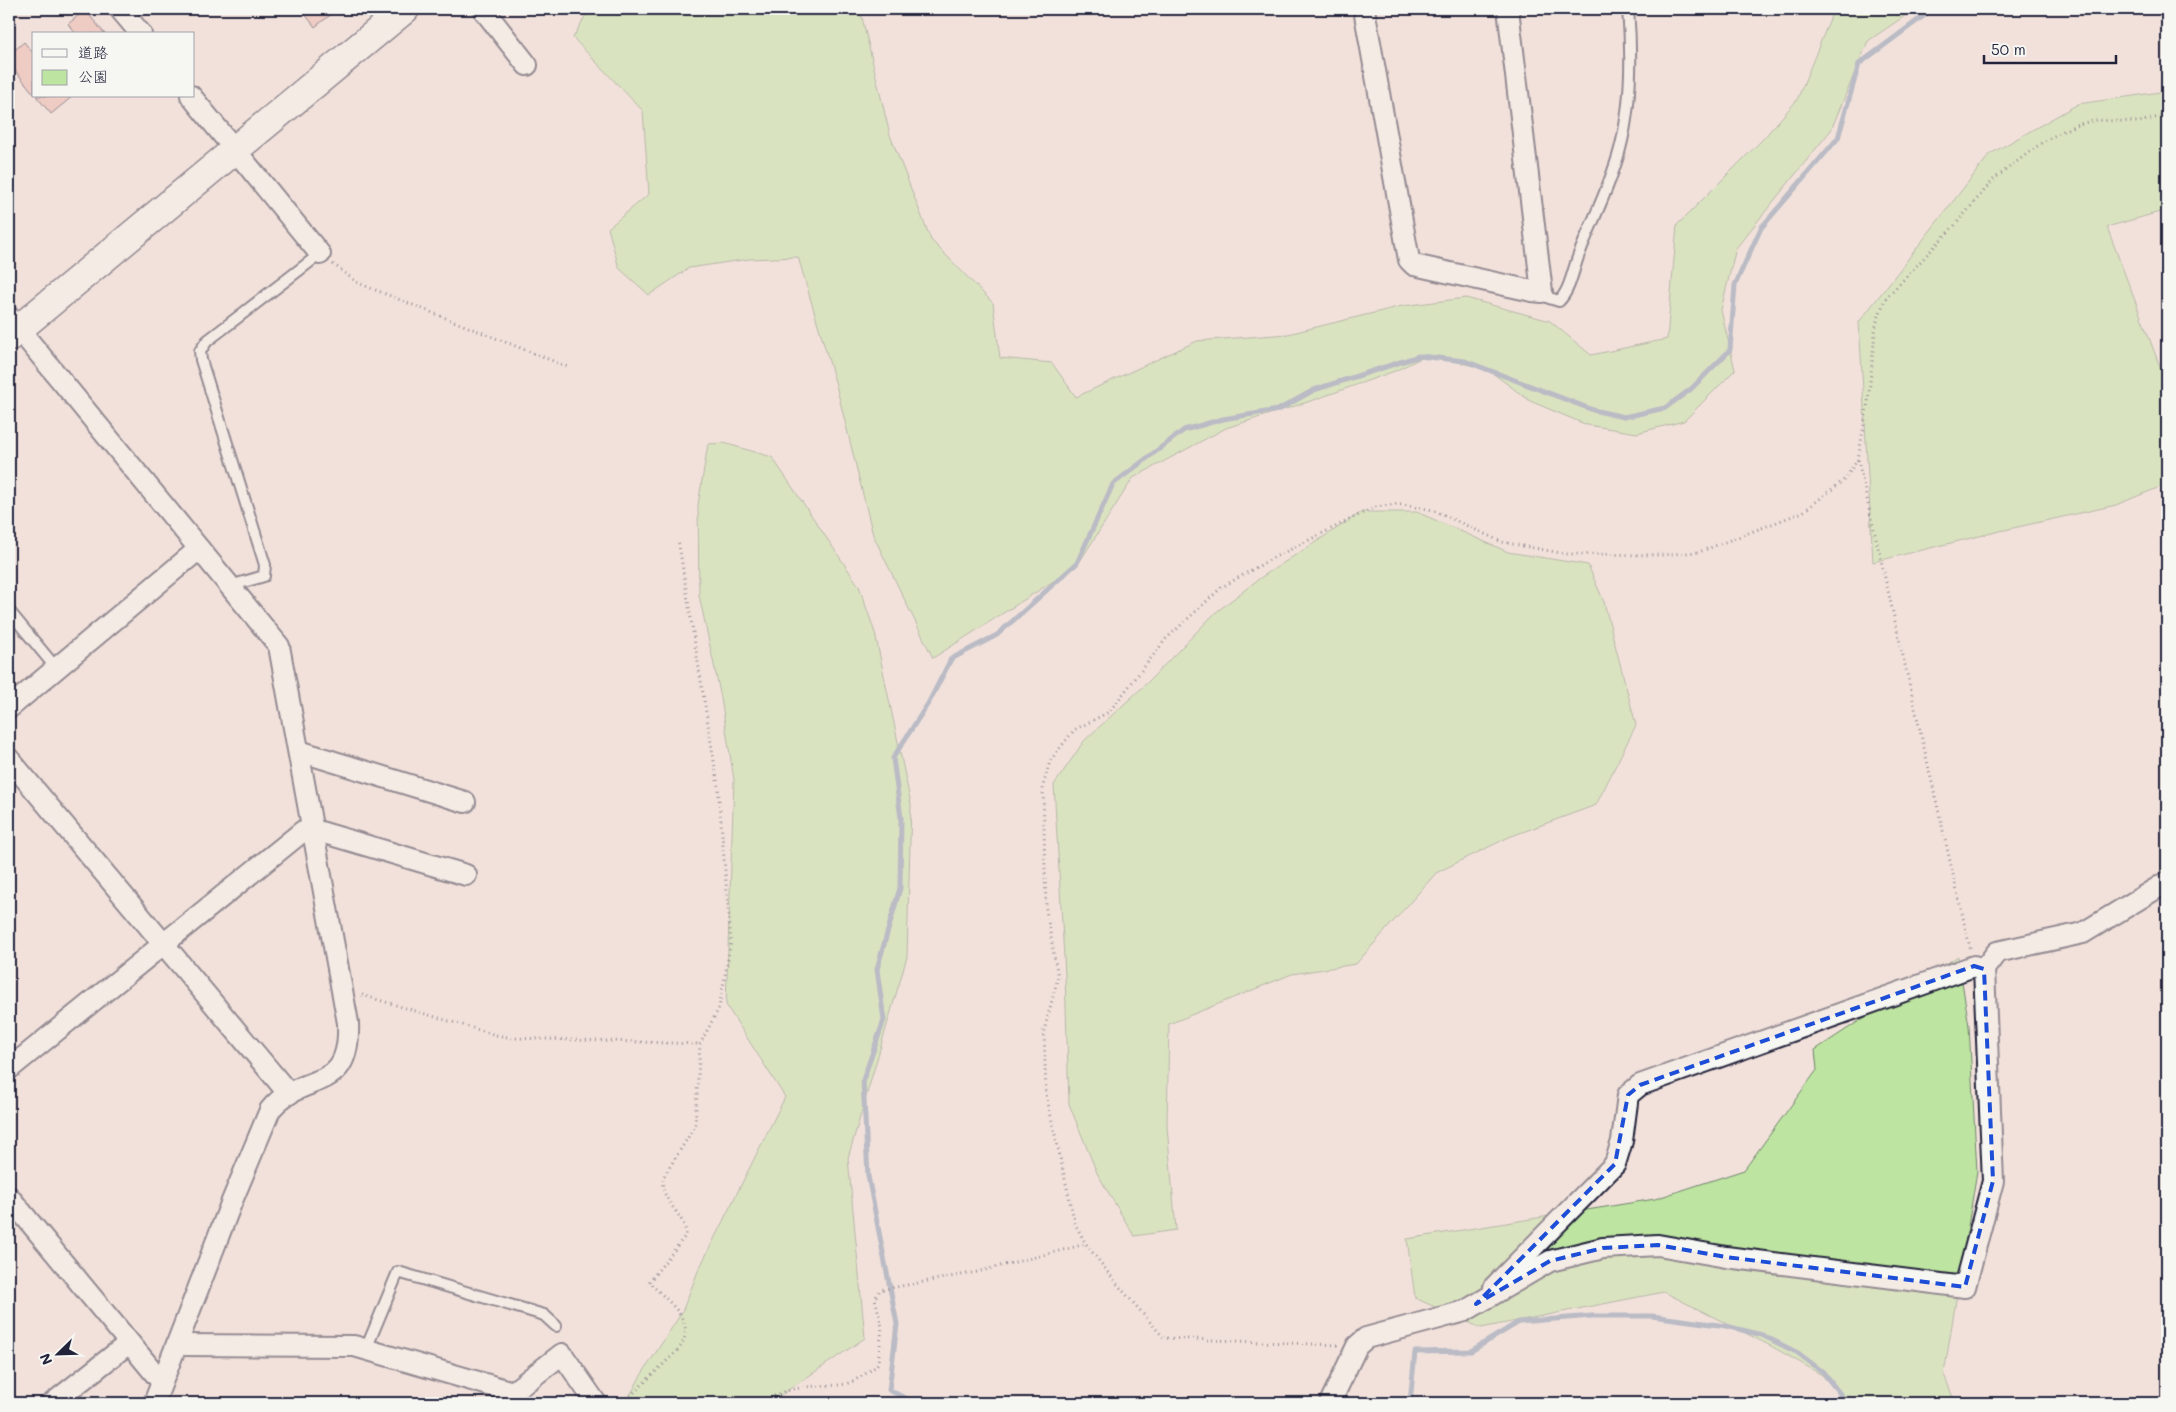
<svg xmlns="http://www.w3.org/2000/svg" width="2176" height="1412" viewBox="0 0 2176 1412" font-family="Mali,'Klee One',sans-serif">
  <rect width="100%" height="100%" fill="#f2e1db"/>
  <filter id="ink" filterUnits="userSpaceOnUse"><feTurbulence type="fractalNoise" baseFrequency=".02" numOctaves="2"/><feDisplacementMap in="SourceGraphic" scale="10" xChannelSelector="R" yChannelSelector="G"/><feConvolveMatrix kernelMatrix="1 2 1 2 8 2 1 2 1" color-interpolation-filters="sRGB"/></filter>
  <g filter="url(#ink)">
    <g fill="#bde4a0" stroke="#70836e">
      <polygon points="589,9 860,9 890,135 931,240 993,303 1000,358 1052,363 1076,397 1197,341 1288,334 1402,306 1466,298 1550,321 1591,355 1667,339 1677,225 1763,139 1797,100 1834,9 1915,9 1868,41 1831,130 1736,248 1721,310 1735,370 1684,421 1637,433 1587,425 1530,401 1487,369 1427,355 1395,371 1314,400 1226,428 1133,478 1077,566 933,658 873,535 836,385 798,257 749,259 689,268 649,295 619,268 608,228 649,194 643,111 573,38"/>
      <polygon points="2167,91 2167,210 2107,227 2167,385 2167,484 2116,505 2000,531 1873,562 1859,322 1990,154 2078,104"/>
      <polygon points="724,443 772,457 859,586 875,633 911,804 907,957 848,1158 865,1338 769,1403 626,1403 640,1377 682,1312 698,1271 785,1097 726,1005 734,780 721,698 699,595 698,505 708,444"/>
      <polygon points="1362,512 1417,512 1508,552 1588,565 1604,602 1636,725 1596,805 1509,837 1436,873 1356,964 1292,974 1169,1024 1167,1126 1176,1230 1134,1236 1097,1173 1069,1104 1065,975 1054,785 1084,741 1146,684 1215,613 1260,578"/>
      <polygon points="1958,956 1969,1026 1977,1171 1944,1374 1955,1403 1846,1403 1822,1375 1769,1345 1664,1292 1481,1328 1415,1298 1407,1239 1655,1199 1744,1170 1817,1070 1815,1050"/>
    </g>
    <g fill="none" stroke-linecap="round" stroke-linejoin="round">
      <g stroke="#748cab" stroke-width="5">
        <polyline points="915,1403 889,1390 897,1324 868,1176 863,1080 884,1020 877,969 900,888 901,818 893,758 929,702 951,659 997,635 1077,563 1113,484 1184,430 1223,419 1278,410 1314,390 1419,356 1465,361 1593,410 1624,417 1665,408 1691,389 1730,350 1735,285 1761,228 1838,138 1859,64 1933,9"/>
        <polyline points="1410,1403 1415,1352 1471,1351 1519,1322 1592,1316 1652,1316 1726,1326 1762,1335 1798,1353 1823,1372 1847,1403"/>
      </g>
    </g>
    <g fill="#e9afa6" stroke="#22223b">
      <polygon points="301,9 338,9 315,27"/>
      <polygon points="85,10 105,34 76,34 68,24"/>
      <polygon points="24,42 34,54 34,94 9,63 9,55"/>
      <polygon points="36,96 73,96 51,114"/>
    </g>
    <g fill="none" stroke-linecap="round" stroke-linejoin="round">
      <defs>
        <g id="lane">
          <path d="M 1542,292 L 1549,298 L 1559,301 C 1571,289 1573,268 1580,252 C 1593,219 1611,184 1620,149 C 1632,103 1632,56 1628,9"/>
          <polyline points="230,586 264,576 265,565 201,360 200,351 207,341 320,254"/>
          <polyline points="9,611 56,668"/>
          <polyline points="366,1349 398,1272 544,1315 556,1326"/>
        </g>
        <g id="street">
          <polyline points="120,9 141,34"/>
          <polyline points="483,9 527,65"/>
          <polyline points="1364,9 1409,260 1414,265 1532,291 1542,292 1508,9"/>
          <polyline points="191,96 320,254"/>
          <path d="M 9,317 L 279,646 L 348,1023 C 351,1097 303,1069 270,1110 L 232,1201 L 154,1403"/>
          <polyline points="9,708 199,549"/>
          <polyline points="299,751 465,802"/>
          <polyline points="9,759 289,1094"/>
          <polyline points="9,1069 303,831 314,830 466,875"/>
          <polyline points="9,1197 161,1381"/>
          <polyline points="1494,1287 1615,1164 1622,1141 1628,1095 1640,1085 1974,966 1984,969"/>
          <polyline points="177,1345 354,1346 513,1392 562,1354 596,1403"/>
          <polyline points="53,1403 129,1343"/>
          <polyline points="1330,1403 1357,1346 1366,1338 1465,1311 1550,1261 1603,1248 1658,1245 1726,1257 1965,1287 1993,1181 1984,969 1997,952 2083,933 2167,882"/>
        </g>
        <polyline id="secondary" points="9,337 405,9"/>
      </defs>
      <use href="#lane" stroke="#22223b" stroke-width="14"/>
      <use href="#street" stroke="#22223b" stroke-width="24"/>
      <use href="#secondary" stroke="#22223b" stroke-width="31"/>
      <g stroke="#22223b" stroke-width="3" stroke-dasharray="1 4" stroke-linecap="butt">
        <polyline points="333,264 358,283 568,367"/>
        <polyline points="1858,460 1970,948"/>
        <polyline points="362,995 496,1035 513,1038 700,1044"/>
        <polyline points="1338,1345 1164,1338 1117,1284 1086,1244 1075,1224 1046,1094 1044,1031 1058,977 1046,910 1043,786 1050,761 1074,730 1109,712 1166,639 1222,587 1271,559 1375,507 1397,504 1433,510 1502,542 1566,554 1662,555 1699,552 1803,512 1845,479 1858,459 1868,402 1876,324 1885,299 1955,225 1994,179 2044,141 2075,125 2097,120 2139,122 2167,115"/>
        <path d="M 623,1403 L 677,1351 C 701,1323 668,1302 649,1282 L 686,1235 C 685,1213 659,1201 663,1178 L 695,1126 L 700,1044 L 719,1008 L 731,942 L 718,786 L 678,539"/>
        <path d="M 761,1403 C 778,1392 797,1387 817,1386 C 826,1385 836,1386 845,1384 C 856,1381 867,1373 876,1366 L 878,1363 L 882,1327 L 875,1298 L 880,1290 L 977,1272 L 1086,1244"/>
      </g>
      <use href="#lane" stroke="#f6f6f2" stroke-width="10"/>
      <use href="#street" stroke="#f6f6f2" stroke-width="20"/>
      <use href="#secondary" stroke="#f6f6f2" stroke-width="28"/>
    </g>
  </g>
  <path d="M0 0H2176V1412H0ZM 1974,966 L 1984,969 L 1993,1181 L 1965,1287 L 1726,1257 L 1658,1245 L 1603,1248 L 1550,1261 L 1476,1304 L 1615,1164 L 1628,1095 L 1640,1085 Z" fill="#f2e1db" fill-opacity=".55" fill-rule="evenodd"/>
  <path fill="none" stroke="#1d4ed8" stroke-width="4" stroke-dasharray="10 6" stroke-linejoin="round" d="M 1974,966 L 1984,969 L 1993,1181 L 1965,1287 L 1726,1257 L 1658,1245 L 1603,1248 L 1550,1261 L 1476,1304 L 1615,1164 L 1628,1095 L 1640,1085 Z"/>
  <rect width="2176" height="1412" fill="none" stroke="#f6f6f2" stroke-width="30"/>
  <rect x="15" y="15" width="2146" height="1382" fill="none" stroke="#22223b" stroke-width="2" filter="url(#ink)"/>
  <rect x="32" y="32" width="162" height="65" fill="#f6f6f2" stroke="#a1a1a9"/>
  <rect x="42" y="49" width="25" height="8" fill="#f6f6f2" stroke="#a1a1a9"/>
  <text x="78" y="58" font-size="15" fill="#22223b">道路</text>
  <rect x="42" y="70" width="25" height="15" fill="#bde4a0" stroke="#a1a1a9"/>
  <text x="78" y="82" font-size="15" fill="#22223b">公園</text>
  <g transform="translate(58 1354) rotate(247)" stroke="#f6f6f2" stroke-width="4" paint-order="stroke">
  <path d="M0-4L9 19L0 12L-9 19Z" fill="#22223b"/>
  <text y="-8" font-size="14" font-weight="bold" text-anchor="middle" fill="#22223b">N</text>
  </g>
  <path d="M1984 55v8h132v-8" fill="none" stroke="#22223b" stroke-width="2.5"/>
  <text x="1991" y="55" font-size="15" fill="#22223b" stroke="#f6f6f2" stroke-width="4" paint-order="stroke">50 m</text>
</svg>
